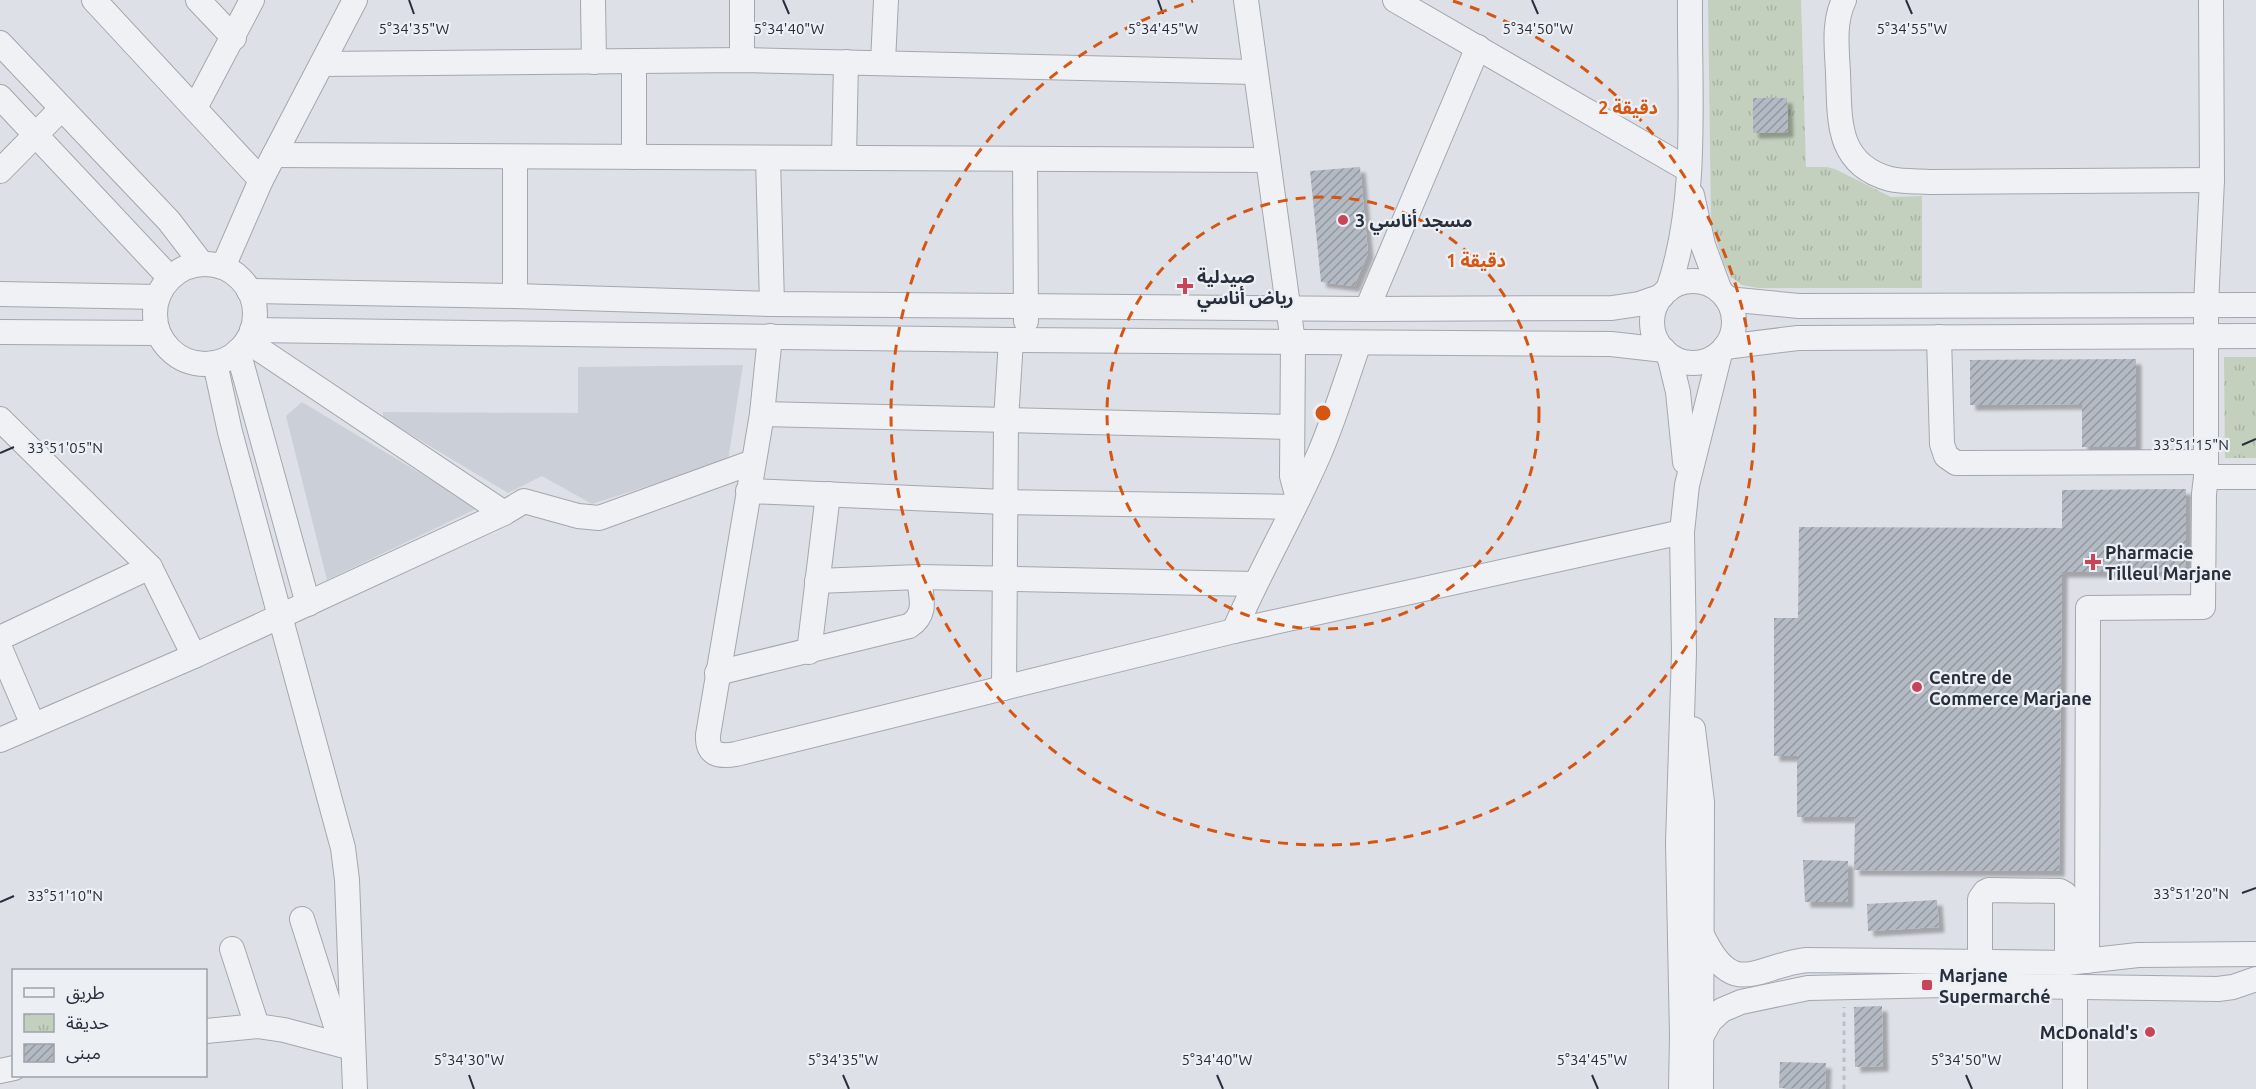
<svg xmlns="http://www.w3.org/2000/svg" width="2256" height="1089" viewBox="0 0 2256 1089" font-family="Ubuntu,'Noto Sans Arabic',sans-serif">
  <defs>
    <pattern id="park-tufts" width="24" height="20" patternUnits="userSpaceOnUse" patternTransform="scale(1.5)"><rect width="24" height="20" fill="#c3d0be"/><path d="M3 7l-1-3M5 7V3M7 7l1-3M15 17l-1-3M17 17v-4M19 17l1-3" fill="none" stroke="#a8b3a4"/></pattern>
    <pattern id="building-hatch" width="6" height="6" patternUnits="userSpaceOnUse" patternTransform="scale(1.5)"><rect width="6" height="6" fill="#b4bac3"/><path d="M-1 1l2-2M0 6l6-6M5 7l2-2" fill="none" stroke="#9298a0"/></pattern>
    <filter id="shadow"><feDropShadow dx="5.5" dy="5.5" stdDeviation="1.5" flood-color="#0004"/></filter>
  </defs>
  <rect width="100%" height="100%" fill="#dde0e6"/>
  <g fill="#cbd0d8">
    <polygon points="743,365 728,460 592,504 542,476 508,493 383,418 383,412 578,413 578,367"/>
    <polygon points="302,402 478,508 327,580 286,416"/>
  </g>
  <g fill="url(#park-tufts)">
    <polygon points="1708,0 1801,0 1806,167 1827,167 1835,169 1891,197 1922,196 1922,288 1758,288 1742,285 1731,277 1724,264 1711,223"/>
    <polygon points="2224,357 2256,357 2256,458 2225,458"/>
  </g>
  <g fill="url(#building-hatch)" filter="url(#shadow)">
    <polygon points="1753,98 1787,98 1788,132 1753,133"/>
    <polygon points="1360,167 1368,253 1354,286 1321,282 1310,171"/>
    <polygon points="2136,359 2136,447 2082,447 2082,404 1970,405 1970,360"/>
    <polygon points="2186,489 2186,572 2062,572 2059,871 1854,870 1855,817 1797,817 1797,756 1774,756 1774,618 1798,618 1799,527 2062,528 2062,490"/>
    <polygon points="1803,860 1848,861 1848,902 1805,902"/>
    <polygon points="1937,900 1939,927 1868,931 1867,904"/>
    <polygon points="1882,1006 1883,1066 1855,1067 1854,1007"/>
    <polygon points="1780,1062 1826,1063 1825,1089 1779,1088"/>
  </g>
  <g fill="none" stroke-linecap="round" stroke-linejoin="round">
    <defs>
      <g id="minor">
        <polyline points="94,0 261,180"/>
        <polyline points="198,0 234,38"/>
        <polyline points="593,0 594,62"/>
        <polyline points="742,0 742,60"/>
        <polyline points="1246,0 1293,342 1292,476 1298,499"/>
        <polyline points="1395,0 1689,170"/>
        <path d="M 1844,0 C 1833,23 1837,49 1838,73 C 1840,119 1835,164 1890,179 C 1903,182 1918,181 1932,182 L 2212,180"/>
        <polyline points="0,43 169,221 202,264"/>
        <polyline points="634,62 634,157"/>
        <polyline points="883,62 886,0"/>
        <polyline points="322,64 742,60 1255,72"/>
        <polyline points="0,97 170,278"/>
        <polyline points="195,108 252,0"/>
        <polyline points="274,155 1268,160"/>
        <polyline points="515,157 515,296"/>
        <polyline points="844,157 846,62"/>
        <polyline points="768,158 772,304"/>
        <polyline points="1025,159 1026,321"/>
        <polyline points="0,171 61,109"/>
        <polyline points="1692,195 1703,245 1720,291"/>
        <circle cx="205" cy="314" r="50"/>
        <polyline points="223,267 261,180 355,0"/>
        <circle cx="1693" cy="322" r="41"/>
        <path d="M 1668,290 C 1699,200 1689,94 1690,0"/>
        <polyline points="249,291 515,296 772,304 1367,309 1612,308 1639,304 1662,296"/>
        <polyline points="0,294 158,297"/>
        <polyline points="1727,299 1799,306 2256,305"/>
        <polyline points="1367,309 1478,47"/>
        <polyline points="252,330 1011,340 1611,344 1664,350"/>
        <polyline points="0,332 158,333"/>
        <path d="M 770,336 L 762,414 L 708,735 C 707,755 719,757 736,754 L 1234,631 L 1682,532"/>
        <polyline points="1939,337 1942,444 1946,456 1956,463 2206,462"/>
        <polyline points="247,341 504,513"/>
        <polyline points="1725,347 1798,338 2256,336"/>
        <polyline points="238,351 308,604"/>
        <polyline points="1669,355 1678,392 1685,462"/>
        <polyline points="215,363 230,432 343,848 347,880 355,1089"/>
        <polyline points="762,414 1292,427"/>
        <polyline points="0,419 150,567 194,656"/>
        <polyline points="2206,477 2256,477"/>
        <polyline points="748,491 1005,502 1294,507"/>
        <polyline points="817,581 919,577 1254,584"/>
        <path d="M 1234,631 C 1260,570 1294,513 1320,452 C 1335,417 1346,380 1359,343"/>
        <polyline points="0,638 150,567"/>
        <polyline points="0,648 33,725"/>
        <polyline points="809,652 828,494"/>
        <path d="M 717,673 L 909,626 C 928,614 921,598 919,577"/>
        <polyline points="1004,688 1006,420 1011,340"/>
        <polyline points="1693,729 1702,802 1701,1089"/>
        <polyline points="0,740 194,656 504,513 524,501 578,516 599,518 753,462"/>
        <polyline points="302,919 342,1045"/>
        <path d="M 1703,937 C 1734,1001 1758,965 1807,960 L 2067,963 L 2138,955 L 2256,954"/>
        <polyline points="232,949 257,1026"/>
        <polyline points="2087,961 2088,608 2203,607 2204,494 2206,477 2206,305 2212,180 2211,0"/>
        <polyline points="1980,962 1980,899 1985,892 1989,890 2060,891 2065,894 2067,902 2067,963"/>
        <polyline points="2075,987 2075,1089"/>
        <polyline points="206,1031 257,1026 284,1030 352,1048"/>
        <polyline points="1701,1037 1710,1021 1722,1010 1741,1002 1808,988 1945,985 2218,989 2233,987 2256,979"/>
        <polyline points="0,1071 14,1068"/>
        <polyline points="1681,1089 1682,1035 1678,843 1684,653 1682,532 1687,485 1720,353"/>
      </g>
    </defs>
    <use href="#minor" stroke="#a3a7b0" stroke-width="26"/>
    <polyline stroke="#bbbec5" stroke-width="3" stroke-dasharray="4.5 4.5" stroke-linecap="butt" points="1844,1089 1844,1007"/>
    <use href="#minor" stroke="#eff1f5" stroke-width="24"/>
  </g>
  <path fill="none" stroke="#272e3c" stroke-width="2" d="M 409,0 L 414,14M 783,0 L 789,14M 1158,0 L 1163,14M 1532,0 L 1538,14M 1906,0 L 1912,14M 2242,445 L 2256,439M 0,453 L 14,447M 2242,893 L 2256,888M 0,902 L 14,896M 469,1075 L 474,1089M 843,1075 L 849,1089M 1217,1075 L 1223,1089M 1592,1075 L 1598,1089M 1966,1075 L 1972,1089"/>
  <g fill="none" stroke="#d55511" stroke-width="3" stroke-dasharray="10 8">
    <circle cx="1323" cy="413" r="216"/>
    <path d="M1453 1A432 432 0 1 1 1193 1"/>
  </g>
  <g fill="#c84558" stroke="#eceff4" stroke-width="2">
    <circle cx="1343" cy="220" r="6"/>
    <path d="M1182 277h6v6h6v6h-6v6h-6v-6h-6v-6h6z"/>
    <path d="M2090 553h6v6h6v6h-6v6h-6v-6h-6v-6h6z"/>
    <circle cx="1917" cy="687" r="6"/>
    <rect x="1921" y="979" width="12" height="12" rx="3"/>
    <circle cx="2150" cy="1032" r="6"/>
  </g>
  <g text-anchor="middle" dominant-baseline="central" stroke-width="4.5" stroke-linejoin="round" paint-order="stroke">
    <g font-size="18" font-weight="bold" fill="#272e3c" stroke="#eceff4" text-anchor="start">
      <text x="1355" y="220">مسجد أناسي 3</text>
      <text x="1197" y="276">صيدلية<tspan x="1197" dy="21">رياض أناسي</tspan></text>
      <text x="2105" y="552">Pharmacie<tspan x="2105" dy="21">Tilleul Marjane</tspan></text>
      <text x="1929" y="677">Centre de<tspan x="1929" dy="21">Commerce Marjane</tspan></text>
      <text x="1939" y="975">Marjane<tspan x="1939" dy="21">Supermarché</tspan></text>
      <text x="2138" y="1032" text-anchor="end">McDonald's</text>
    </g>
  </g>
  <g font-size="15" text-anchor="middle" fill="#272e3c" stroke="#eceff4" stroke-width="4.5" stroke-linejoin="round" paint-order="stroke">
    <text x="1912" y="34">5°34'55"W</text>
    <text x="414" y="34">5°34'35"W</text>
    <text x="789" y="34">5°34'40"W</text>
    <text x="1163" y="34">5°34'45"W</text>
    <text x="1538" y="34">5°34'50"W</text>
    <text x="2191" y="450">33°51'15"N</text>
    <text x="65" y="453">33°51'05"N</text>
    <text x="2191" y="899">33°51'20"N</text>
    <text x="65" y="901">33°51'10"N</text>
    <text x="469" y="1065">5°34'30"W</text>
    <text x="843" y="1065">5°34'35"W</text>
    <text x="1217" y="1065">5°34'40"W</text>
    <text x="1592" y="1065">5°34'45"W</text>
    <text x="1966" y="1065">5°34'50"W</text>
  </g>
  <circle cx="1323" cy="413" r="9" fill="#d55511" stroke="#eceff4" stroke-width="3"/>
  <g font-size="18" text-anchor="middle" font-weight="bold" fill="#d55511" stroke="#eceff4" stroke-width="4.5" stroke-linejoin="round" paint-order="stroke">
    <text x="1628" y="114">2 دقيقة</text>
    <text x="1476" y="267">1 دقيقة</text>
  </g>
  <rect x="12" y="969" width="195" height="108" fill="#eceff4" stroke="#9da2aa" stroke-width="1.5"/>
  <rect x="24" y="988" width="30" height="9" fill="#eff1f5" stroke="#9da2aa" stroke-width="1.5"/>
  <text x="66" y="999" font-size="18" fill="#272e3c">طريق</text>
  <rect x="24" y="1014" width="30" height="18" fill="url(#park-tufts)" stroke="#9da2aa" stroke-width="1.5"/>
  <text x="66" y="1029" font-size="18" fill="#272e3c">حديقة</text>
  <rect x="24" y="1044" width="30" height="18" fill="url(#building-hatch)" stroke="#9da2aa" stroke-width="1.5"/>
  <text x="66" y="1059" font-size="18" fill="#272e3c">مبنى</text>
</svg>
